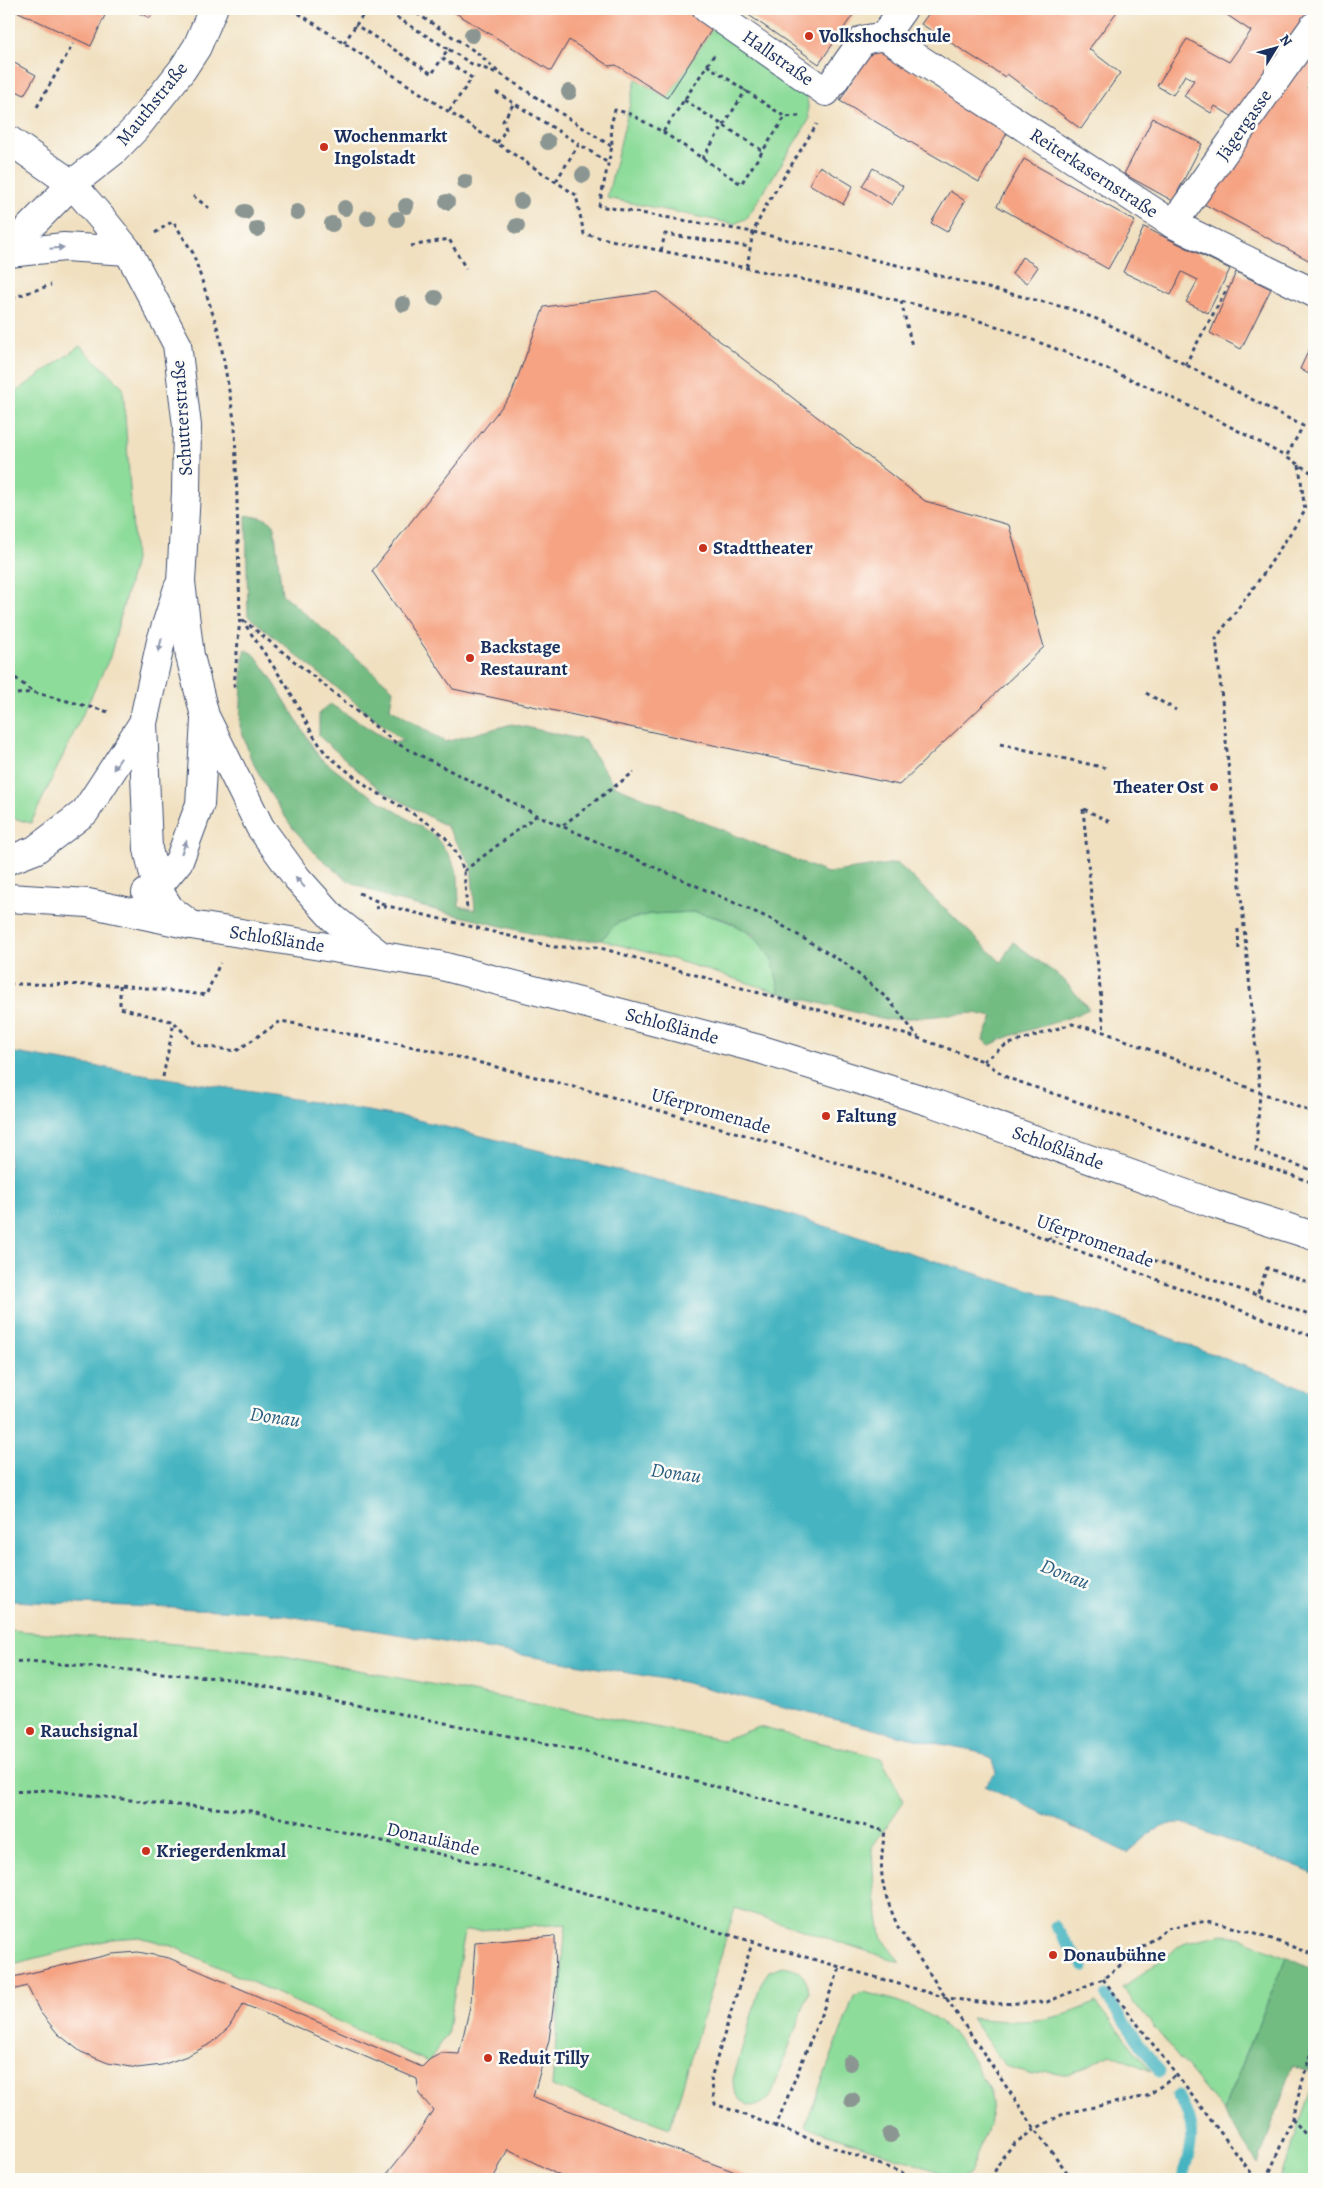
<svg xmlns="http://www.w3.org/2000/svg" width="1323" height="2188" viewBox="0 0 1323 2188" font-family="Alegreya,serif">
  <rect width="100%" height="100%" fill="#fdfcf7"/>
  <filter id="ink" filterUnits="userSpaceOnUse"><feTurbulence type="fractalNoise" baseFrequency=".02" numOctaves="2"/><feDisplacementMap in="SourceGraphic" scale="10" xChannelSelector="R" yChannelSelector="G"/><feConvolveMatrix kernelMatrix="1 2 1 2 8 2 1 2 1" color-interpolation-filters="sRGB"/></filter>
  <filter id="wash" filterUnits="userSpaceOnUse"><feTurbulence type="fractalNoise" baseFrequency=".0096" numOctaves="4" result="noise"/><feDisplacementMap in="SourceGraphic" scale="20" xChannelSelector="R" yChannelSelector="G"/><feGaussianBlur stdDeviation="1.12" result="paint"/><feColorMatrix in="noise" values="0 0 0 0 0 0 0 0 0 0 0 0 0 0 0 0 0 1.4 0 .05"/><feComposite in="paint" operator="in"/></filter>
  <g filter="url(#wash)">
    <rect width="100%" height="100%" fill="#f0e0c0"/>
    <g fill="#8ddc9a" stroke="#54867c">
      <polygon points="714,26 807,94 809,120 747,218 734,224 607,198 636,79 667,98"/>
      <polygon points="80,346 123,387 135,560 110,657 31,823 9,817 9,397"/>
      <path d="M 695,912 C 726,920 755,928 771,959 C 776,968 777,982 780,993 L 672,959 L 601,940 L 617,923 L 650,914 Z"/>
      <polygon points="9,1630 258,1651 722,1740 759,1727 881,1758 904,1801 872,1847 874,1889 881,1936 900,1962 735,1908 670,2128 552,2086 566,1924 465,1931 447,2035 428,2062 172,1946 140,1937 112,1939 9,1965"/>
      <polygon points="1223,1934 1242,1938 1286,1957 1223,2111 1122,1988 1186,1942"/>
      <path d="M 783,1966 C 798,1968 807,1976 809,1992 L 771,2096 L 766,2102 L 752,2106 C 738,2102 733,2094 733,2079 L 761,1983 L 769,1971 Z"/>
      <path d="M 863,1992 C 918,2005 953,2019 980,2073 C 986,2083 993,2096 992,2109 C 990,2126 975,2156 969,2174 L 960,2179 L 805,2126 L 854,1996 Z"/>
      <path d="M 1096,2002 L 1151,2071 L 1110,2054 L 1069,2075 L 1047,2071 L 1032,2075 L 1005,2066 L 971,2018 C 1018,2023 1053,2024 1096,2002 Z"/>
      <polygon points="1314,2082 1314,2179 1280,2179"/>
    </g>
    <g fill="#72bc82" stroke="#467670">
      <path d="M 246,515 L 266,519 L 274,524 L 282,594 L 393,689 L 390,708 L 445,742 L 512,724 L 584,740 L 615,786 L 827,873 L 897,863 L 1001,962 L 1013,942 L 1063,979 L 1089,1009 C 1057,1025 1021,1029 990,1045 L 983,1040 L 993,1017 L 974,1013 L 885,1020 L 780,993 L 772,960 L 754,935 L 726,920 L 695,912 L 650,914 L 617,923 L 601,940 L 558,940 L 391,899 L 347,880 L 316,854 L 292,827 L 269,792 L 251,759 L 240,726 L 243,658 L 246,650 L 255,655 L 270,676 L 319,757 L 356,786 L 435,836 L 451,858 L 458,876 L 459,906 L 475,910 L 471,865 L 446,826 L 379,789 L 319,736 L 319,713 L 330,704 L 389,741 L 393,743 L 403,741 L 248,616 Z"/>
      <polygon points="1286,1957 1314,1970 1314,2074 1293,2066 1258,2164 1223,2111"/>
    </g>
    <path fill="#47b5c1" stroke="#317290" d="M 9,1052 L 410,1118 L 764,1207 L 1114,1317 L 1314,1392 L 1314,1873 L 1182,1823 C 1159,1822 1143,1838 1128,1853 L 984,1786 L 996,1773 L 992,1760 L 977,1751 L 910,1738 L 682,1682 L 265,1612 L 9,1601 Z"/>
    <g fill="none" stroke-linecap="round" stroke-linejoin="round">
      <g stroke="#47b5c1" stroke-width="11">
        <polyline points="1055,1926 1084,1967"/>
        <polyline points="1106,1996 1160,2072"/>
        <path d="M 1177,2095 C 1198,2126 1193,2146 1182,2179"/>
      </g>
    </g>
    <g id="blocks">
      <g fill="#f5a382">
        <polygon points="12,9 96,9 106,13 91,46"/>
        <polygon points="130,9 155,9 150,18"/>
        <polygon points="449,9 689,9 714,26 667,98 616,65 609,66 569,40 551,71"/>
        <polygon points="740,9 857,9 819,64"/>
        <polygon points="932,9 1119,9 1089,49 1120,73 1081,129 1007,74 1005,77 921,24"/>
        <polygon points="1218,9 1314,9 1238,120 1215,106 1211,113 1184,96 1194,80 1185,75 1173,95 1157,86 1187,39 1229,62 1251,31"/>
        <polygon points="872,46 1010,128 979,182 840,101"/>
        <polygon points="1314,47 1314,77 1307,88 1314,93 1314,263 1202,203"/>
        <polygon points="9,60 36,75 24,95 9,87"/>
        <polygon points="1153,118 1202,144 1173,201 1124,174"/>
        <polygon points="1024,159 1135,221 1108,269 997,206"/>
        <polygon points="820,166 853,186 843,204 809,184"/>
        <polygon points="873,168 903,186 892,205 862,186"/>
        <polygon points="950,191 965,201 947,232 931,223"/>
        <polygon points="1144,227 1230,269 1208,313 1186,302 1198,280 1182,272 1171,295 1123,272"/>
        <polygon points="1022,257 1038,267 1027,283 1012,274"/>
        <polygon points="1236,272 1271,289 1241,349 1210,333"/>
        <polygon points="657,292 925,501 1009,525 1044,647 899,785 453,689 372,571 511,395 544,307"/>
        <polygon points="1314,339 1314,377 1300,369"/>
        <polygon points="555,1936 556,1985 549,2040 533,2097 754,2179 566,2179 508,2149 493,2179 383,2179 414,2140 433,2110 419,2094 417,2079 243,2004 229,2027 212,2043 187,2056 162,2065 137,2068 108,2063 81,2052 58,2034 40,2012 27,1986 9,1991 9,1978 112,1954 138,1952 169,1958 422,2067 430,2059 442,2053 459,2054 471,2002 475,1943"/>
      </g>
    </g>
  </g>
  <g filter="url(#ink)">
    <use href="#blocks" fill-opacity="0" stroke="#3b4a6d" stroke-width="1"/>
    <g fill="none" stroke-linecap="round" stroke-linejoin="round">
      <defs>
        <g id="minor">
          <polyline points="707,9 826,92 863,40 884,36 903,9"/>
          <polyline points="884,36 1173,224 1314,293"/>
          <polyline points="9,140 72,184 104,221 128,251 177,344 187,426 186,492 181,582 190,656 205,716 260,827 297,878 333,918 380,955"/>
          <polyline points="1173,224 1314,26"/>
          <polyline points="9,248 72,184 114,151 136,128 182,70 197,47 213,9"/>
          <polyline points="9,253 64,247 128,251"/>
          <polyline points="178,588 161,641 143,723 148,849 157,888 170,909 191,925"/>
          <polyline points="9,860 35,850 85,812 143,723"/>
          <polyline points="146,893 157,888 179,861 200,804 205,720"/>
          <polyline points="9,898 88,903 191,925 438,965 759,1049 930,1102 1214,1204 1314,1236"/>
        </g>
      </defs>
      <use href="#minor" stroke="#3b4a6d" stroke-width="30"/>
      <g stroke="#3b4a6d" stroke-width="3" stroke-dasharray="4 4" stroke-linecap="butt">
        <path d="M 292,9 L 576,195 L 584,234 C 715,264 849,285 979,321 C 1002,327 1024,337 1046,345 C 1129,376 1209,413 1286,457"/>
        <polyline points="310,9 317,13"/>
        <polyline points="367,9 356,25 432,74 442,58"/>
        <polyline points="383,9 448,49"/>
        <polyline points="410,9 479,54 499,73 611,146"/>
        <polyline points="344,43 356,25"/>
        <polyline points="714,55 663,132 628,113 615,110 611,125 612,146 599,206 753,232 901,266 1071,309 1104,322 1303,426 1286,457 1314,474"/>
        <polyline points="707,65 785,117"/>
        <polyline points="496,92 579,144"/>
        <polyline points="684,100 763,151"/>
        <polyline points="37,107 73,44"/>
        <polyline points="449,111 472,78 442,58 448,49 472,64 497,73"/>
        <polyline points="663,132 741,184 785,117 800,116"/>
        <polyline points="497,143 506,129 503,121 514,103"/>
        <polyline points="702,159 746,90"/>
        <polyline points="556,181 579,144 608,163"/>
        <polyline points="193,196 209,208"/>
        <polyline points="155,233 173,221 193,253 219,333 235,425 240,617 288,688 313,735 326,754 366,786 430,824 445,837 457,854 464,871 467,910"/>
        <polyline points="411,246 449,239 466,269"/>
        <polyline points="661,251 665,234 750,247"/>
        <polyline points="747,267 753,232 767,204 817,124"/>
        <polyline points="12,298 51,285"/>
        <polyline points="901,301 912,346"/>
        <polyline points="1185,365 1228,287"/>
        <polyline points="1299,465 1305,511 1262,576 1216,638 1260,1092 1256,1150 1314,1171"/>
        <polyline points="243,620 396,743 537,815 773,920 846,964 889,1000 918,1037"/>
        <polyline points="9,673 33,692 109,712"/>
        <polyline points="234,687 240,618"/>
        <polyline points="1146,693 1176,710"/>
        <polyline points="9,695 32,692"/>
        <polyline points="1000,744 1106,768"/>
        <polyline points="1083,809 1104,1032"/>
        <polyline points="1084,809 1110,822"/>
        <polyline points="563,825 634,772"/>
        <polyline points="464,871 537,815"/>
        <polyline points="359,893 388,906"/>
        <polyline points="375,908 388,906 554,947 597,947 918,1038 983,1061 1008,1078 1314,1183"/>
        <polyline points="1238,929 1239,953"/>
        <polyline points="9,984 120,985 206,995 220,963"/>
        <polyline points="120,985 120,1008 174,1022 195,1045 236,1051 281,1021 434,1051 598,1093 780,1145 922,1189 1046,1239 1314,1337"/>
        <polyline points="983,1061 1006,1045 1072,1024 1104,1032 1314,1113"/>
        <polyline points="163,1077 174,1022"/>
        <polyline points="1047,1239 1070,1232 1257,1295"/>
        <polyline points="1314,1284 1267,1268 1257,1295 1314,1317"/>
        <path d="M 9,1662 L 28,1661 L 229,1679 L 578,1750 L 885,1831 C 878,1874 881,1887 898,1927 L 1035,2129 L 1072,2179"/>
        <polyline points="9,1792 48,1790 163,1804 251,1811 492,1866 947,1998 995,2004 1047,2002 1103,1979 1167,1928 1207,1921 1253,1932 1314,1955"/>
        <polyline points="753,1940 711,2078 715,2104 919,2179"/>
        <polyline points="1103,1979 1256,2179"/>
        <polyline points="1292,2118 1314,2145"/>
        <polyline points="775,2128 840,1968"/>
        <polyline points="991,2179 1001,2159 1015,2143 1035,2129 1065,2113 1147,2096 1177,2075"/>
        <polyline points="1267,2179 1292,2118 1313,2045"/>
      </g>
      <use href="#minor" stroke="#fff" stroke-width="28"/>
    </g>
    <g fill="#8b9692">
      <circle cx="472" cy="35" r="8"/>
      <circle cx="569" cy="92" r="8"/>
      <circle cx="548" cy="142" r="8"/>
      <circle cx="583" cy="175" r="8"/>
      <circle cx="465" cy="182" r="8"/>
      <circle cx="521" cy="201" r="8"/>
      <circle cx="447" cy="202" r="8"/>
      <circle cx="406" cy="206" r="8"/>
      <circle cx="345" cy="208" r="8"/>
      <circle cx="245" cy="212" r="8"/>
      <circle cx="297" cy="212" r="8"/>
      <circle cx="368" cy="218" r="8"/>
      <circle cx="397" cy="219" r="8"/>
      <circle cx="332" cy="224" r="8"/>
      <circle cx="517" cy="226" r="8"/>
      <circle cx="257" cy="229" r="8"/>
      <circle cx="435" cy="298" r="8"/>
      <circle cx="403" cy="304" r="8"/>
      <circle cx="850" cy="2063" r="8"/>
      <circle cx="852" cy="2100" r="8"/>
      <circle cx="890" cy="2135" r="8"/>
    </g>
    <defs><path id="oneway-solid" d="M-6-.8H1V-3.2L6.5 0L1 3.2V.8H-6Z" transform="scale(1.25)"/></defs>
    <g fill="#8d97ae">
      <use href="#oneway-solid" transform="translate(57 248) rotate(-5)"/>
      <use href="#oneway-solid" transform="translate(160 645) rotate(104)"/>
      <use href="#oneway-solid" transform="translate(117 764) rotate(123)"/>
      <use href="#oneway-solid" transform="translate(184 847) rotate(-69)"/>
      <use href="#oneway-solid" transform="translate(300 882) rotate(-131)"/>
    </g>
  </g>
  <g fill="#c8321e" stroke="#fdfcf7" stroke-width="2">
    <circle cx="809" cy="36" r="5"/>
    <circle cx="324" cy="147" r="5"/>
    <circle cx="703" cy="548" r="5"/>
    <circle cx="470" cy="658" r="5"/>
    <circle cx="1214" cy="787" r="5"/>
    <circle cx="826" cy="1116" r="5"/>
    <circle cx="30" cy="1731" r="5"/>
    <circle cx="146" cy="1851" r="5"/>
    <circle cx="1053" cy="1955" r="5"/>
    <circle cx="488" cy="2058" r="5"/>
  </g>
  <g text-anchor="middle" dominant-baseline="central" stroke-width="5" stroke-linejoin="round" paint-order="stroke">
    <g font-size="19" font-weight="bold" fill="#1b2f5e" stroke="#fdfcf7" text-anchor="start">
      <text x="819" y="36">Volkshochschule</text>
      <text x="334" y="136">Wochenmarkt<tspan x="334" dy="22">Ingolstadt</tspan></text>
      <text x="713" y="548">Stadttheater</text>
      <text x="480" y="647">Backstage<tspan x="480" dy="22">Restaurant</tspan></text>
      <text x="1204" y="787" text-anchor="end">Theater Ost</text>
      <text x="836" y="1116">Faltung</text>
      <text x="40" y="1731">Rauchsignal</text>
      <text x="156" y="1851">Kriegerdenkmal</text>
      <text x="1063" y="1955">Donaubühne</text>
      <text x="498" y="2058">Reduit Tilly</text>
    </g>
    <g font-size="19" fill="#1b2f5e" stroke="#fdfcf7">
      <text transform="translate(778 58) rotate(35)">Hallstraße</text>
      <text transform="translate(152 104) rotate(-51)">Mauthstraße</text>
      <text transform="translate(1244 125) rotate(-55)">Jägergasse</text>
      <text transform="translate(1094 173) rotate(33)">Reiterkasernstraße</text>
      <text transform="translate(182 418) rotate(-94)">Schutterstraße</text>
      <text transform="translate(277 939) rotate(9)">Schloßlände</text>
      <text transform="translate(672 1026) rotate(15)">Schloßlände</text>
      <text transform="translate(711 1111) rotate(16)">Uferpromenade</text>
      <text transform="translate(1058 1148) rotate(20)">Schloßlände</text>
      <text transform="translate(1095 1241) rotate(20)">Uferpromenade</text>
      <text transform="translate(433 1839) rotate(13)">Donaulände</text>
    </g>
    <g font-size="20" font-style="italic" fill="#2a5e81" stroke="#fdfcf7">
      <text transform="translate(275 1417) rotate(8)">Donau</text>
      <text transform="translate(676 1473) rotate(8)">Donau</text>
      <text transform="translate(1065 1574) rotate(22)">Donau</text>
    </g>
  </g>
  <rect width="1323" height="2188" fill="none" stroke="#fdfcf7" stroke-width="30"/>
  <g transform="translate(1276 48) rotate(53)" stroke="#fdfcf7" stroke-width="4" paint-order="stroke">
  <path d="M0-4L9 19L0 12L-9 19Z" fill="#1b2f5e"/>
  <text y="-8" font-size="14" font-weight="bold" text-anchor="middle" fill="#1b2f5e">N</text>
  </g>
</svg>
